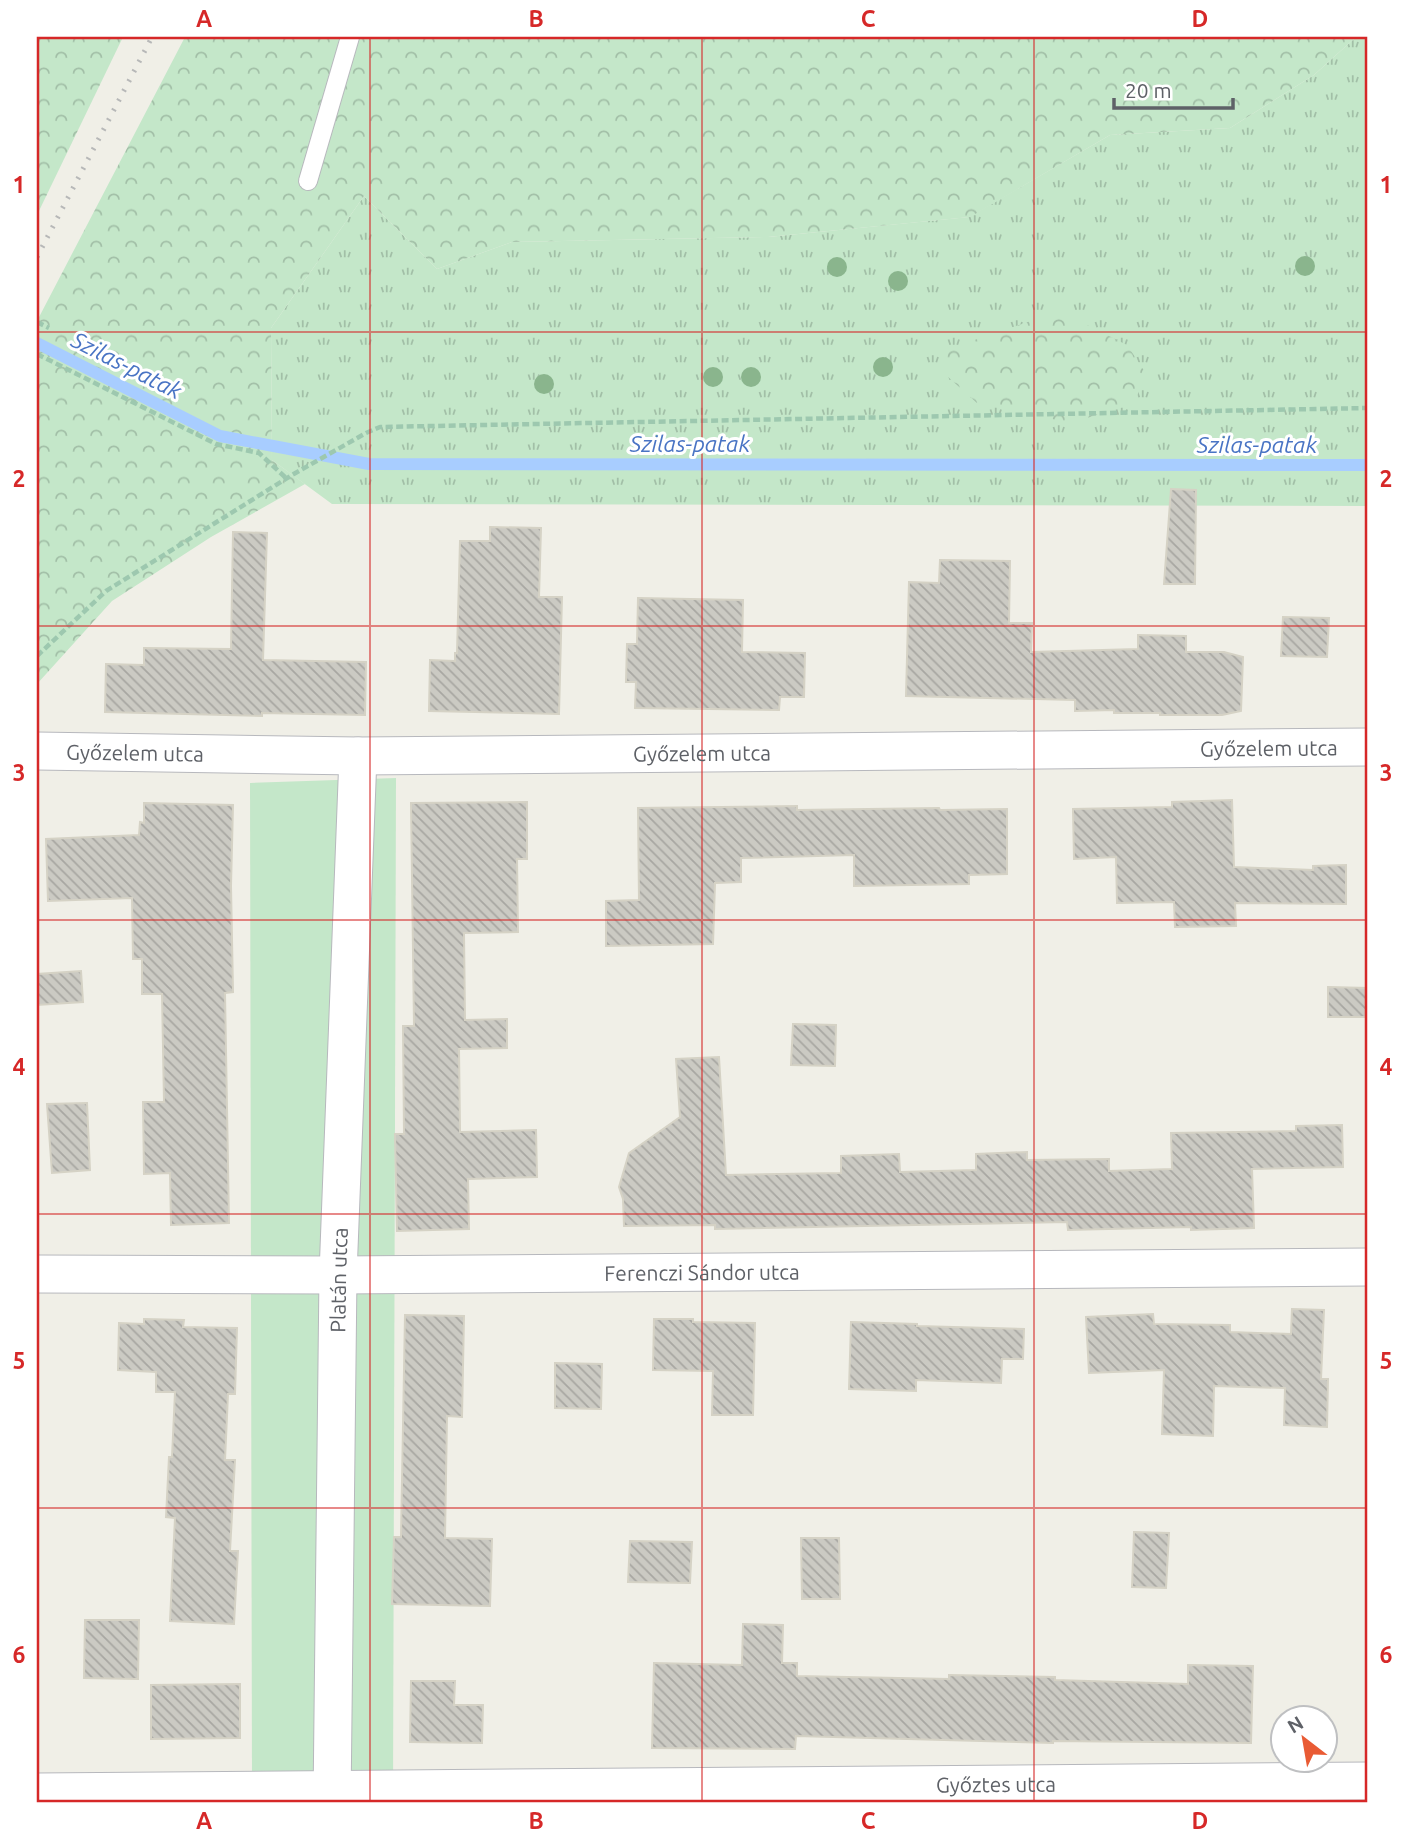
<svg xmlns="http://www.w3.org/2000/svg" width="1405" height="1840" viewBox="0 0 1405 1840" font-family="Ubuntu,sans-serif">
  <defs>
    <pattern id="grass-tufts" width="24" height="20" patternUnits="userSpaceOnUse" patternTransform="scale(1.75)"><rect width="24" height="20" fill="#c4e7c9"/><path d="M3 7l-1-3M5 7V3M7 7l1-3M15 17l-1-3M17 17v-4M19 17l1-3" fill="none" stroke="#a2bfa7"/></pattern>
    <pattern id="forest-crowns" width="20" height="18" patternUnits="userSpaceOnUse" patternTransform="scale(1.75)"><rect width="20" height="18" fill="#c4e7c9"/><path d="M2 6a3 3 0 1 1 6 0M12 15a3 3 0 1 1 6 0" fill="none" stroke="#a2bfa7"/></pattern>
    <pattern id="building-back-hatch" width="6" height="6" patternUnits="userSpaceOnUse" patternTransform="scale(1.75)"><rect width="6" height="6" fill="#cbcac3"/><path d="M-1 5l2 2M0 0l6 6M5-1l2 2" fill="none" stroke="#a8a7a2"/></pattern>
  </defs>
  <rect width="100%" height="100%" fill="#f0efe7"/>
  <polygon fill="url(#grass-tufts)" points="1356,37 1368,37 1368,506 332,504 272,460 271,328 364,196 437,269 512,242 768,237 969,217 1110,135 1230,128 1314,75"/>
  <g fill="url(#forest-crowns)">
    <polygon points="37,37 123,37 37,215"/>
    <polygon points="185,37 1356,37 1314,75 1230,128 1110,135 970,217 768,237 512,242 437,269 364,196 271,328 272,460 305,484 211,537 112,601 37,684 37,321"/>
    <polygon points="1054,313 1085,324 1127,345 1145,372 1135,403 1071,423 977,403 947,376 945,350"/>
  </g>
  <polygon fill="#c4e7c9" points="396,778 393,1803 252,1803 250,783"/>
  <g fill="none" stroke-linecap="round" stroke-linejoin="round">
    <polyline stroke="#a8cdff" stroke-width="12" points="37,343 220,436 369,464 1368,465"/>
  </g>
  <g fill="url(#building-back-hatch)" stroke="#d5d2c5" stroke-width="2">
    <polygon points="1171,489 1196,490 1195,584 1164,584"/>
    <polygon points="490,527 541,528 539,597 562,597 559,714 429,711 430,660 455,661 455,653 457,653 460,541 490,541"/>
    <polygon points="233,532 267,533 263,660 366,662 365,715 262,713 262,716 105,712 106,664 144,665 144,648 231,649"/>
    <polygon points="940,560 1010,561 1009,623 1032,623 1031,652 1138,649 1138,635 1186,636 1186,652 1224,652 1243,657 1241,711 1222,715 1160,715 1160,713 1114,713 1114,710 1075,711 1075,700 906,696 909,582 939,583"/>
    <polygon points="638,598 743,600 742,652 805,653 804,697 780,697 779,710 635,708 636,682 626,682 627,644 637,644"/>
    <polygon points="1283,617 1329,618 1327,657 1281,656"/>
    <polygon points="1232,800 1234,867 1313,870 1313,866 1346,865 1346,904 1235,903 1236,926 1175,927 1174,902 1117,903 1116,857 1074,859 1073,809 1172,807 1172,802"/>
    <polygon points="527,802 527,859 517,859 518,932 464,933 465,1020 507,1019 507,1048 459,1049 460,1132 536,1130 537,1177 468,1179 469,1229 397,1231 395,1134 404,1134 403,1026 414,1026 411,803"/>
    <polygon points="144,803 233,805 231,886 233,992 225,993 229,1223 171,1225 170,1173 144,1174 143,1102 164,1102 162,994 142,994 142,959 133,959 132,898 48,901 46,839 139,835 140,822 144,823"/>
    <polygon points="797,806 797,810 939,808 940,810 1007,809 1007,874 969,875 969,884 854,886 854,855 741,858 741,882 715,883 713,944 606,946 606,901 639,900 638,808"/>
    <polygon points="81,971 83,1002 37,1005 37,974"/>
    <polygon points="1328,987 1368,988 1368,1017 1328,1017"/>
    <polygon points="793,1024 836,1025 835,1066 791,1065"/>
    <polygon points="719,1057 726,1175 841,1173 841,1156 899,1154 900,1172 976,1170 976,1154 1027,1152 1027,1160 1109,1159 1109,1171 1172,1169 1171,1133 1296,1131 1296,1126 1342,1125 1343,1167 1252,1169 1254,1228 1191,1230 1191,1227 1068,1230 1067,1222 715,1229 715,1225 624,1226 623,1199 619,1187 629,1153 680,1117 676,1059"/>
    <polygon points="87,1103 90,1170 52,1173 47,1104"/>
    <polygon points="1292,1309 1324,1310 1321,1379 1328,1379 1327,1427 1284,1425 1285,1388 1214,1386 1213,1436 1162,1434 1164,1370 1089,1373 1086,1317 1153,1314 1154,1324 1230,1325 1230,1332 1291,1334"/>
    <polygon points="405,1315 464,1316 462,1417 447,1416 445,1538 492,1539 490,1606 392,1604 394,1537 401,1537"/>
    <polygon points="144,1319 184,1320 183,1327 237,1328 235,1394 228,1394 225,1460 235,1460 230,1551 238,1551 234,1624 170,1621 175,1518 166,1517 169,1457 172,1457 175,1392 156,1392 156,1372 118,1370 119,1323 144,1324"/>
    <polygon points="654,1319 693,1319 693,1322 755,1323 753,1415 712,1415 713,1371 653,1370"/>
    <polygon points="851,1322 917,1324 917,1326 1024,1329 1023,1359 1002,1359 1001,1383 916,1380 916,1391 849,1389"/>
    <polygon points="555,1363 602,1364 601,1409 555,1408"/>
    <polygon points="1134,1532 1169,1533 1166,1588 1132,1587"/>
    <polygon points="801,1538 839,1538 840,1599 802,1599"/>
    <polygon points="630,1541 692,1542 690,1583 628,1582"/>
    <polygon points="85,1620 139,1620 138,1679 84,1678"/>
    <polygon points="743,1624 783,1625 782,1663 797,1663 797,1676 949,1679 949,1675 1055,1677 1055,1680 1188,1684 1188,1665 1253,1666 1251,1743 1053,1741 1053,1743 796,1736 795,1749 652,1748 654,1663 742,1665"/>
    <polygon points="411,1681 455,1681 454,1705 483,1705 482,1743 410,1742"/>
    <polygon points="240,1684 240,1738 151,1739 151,1685"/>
  </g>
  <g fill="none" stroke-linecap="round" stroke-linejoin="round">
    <defs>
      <polyline id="service" points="308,181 350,37"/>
      <g id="minor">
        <path id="s1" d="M 37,751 L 358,756 L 1368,747"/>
        <path id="s2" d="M 37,1274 L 338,1275 L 1368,1267"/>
        <path id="s3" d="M 37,1792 L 1368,1781"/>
        <path id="s4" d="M 332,1803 L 338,1275 L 358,756"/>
      </g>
    </defs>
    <use href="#service" stroke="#b7b8bd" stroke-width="20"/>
    <use href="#minor" stroke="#b7b8bd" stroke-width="39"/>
    <g stroke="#9dc8af" stroke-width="4.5" stroke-dasharray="7 3.5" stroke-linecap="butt">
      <polyline points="37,322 49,328"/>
      <polyline points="37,354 216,444 259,453 286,478"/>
      <polyline points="37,656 106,591 292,475 366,433 380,427 1368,408"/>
    </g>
    <use href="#service" stroke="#fff" stroke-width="18"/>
    <use href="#minor" stroke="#fff" stroke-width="37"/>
    <polyline stroke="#b7b8b8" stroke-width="5" stroke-dasharray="2 9" stroke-linecap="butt" points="37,257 152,37"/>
  </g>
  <g fill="#8ab58d">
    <circle cx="1305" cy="266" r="10"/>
    <circle cx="837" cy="267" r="10"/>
    <circle cx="898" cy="281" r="10"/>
    <circle cx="883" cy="367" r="10"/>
    <circle cx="713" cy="377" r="10"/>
    <circle cx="751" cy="377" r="10"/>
    <circle cx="544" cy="384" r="10"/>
  </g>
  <path fill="none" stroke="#d62828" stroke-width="2" stroke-opacity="0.55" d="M 370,37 L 370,1803M 702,37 L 702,1803M 1034,37 L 1034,1803M 37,332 L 1368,332M 37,626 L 1368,626M 37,920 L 1368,920M 37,1214 L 1368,1214M 37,1508 L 1368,1508"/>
  <g text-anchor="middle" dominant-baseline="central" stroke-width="6" stroke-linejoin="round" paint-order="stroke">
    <g font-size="21" fill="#5e6167" stroke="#fff">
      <text stroke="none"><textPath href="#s1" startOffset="1232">Győzelem utca</textPath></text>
      <text stroke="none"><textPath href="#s1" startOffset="98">Győzelem utca</textPath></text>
      <text stroke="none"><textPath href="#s1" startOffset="665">Győzelem utca</textPath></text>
      <text stroke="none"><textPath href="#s2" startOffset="665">Ferenczi Sándor utca</textPath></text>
      <text stroke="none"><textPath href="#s4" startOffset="523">Platán utca</textPath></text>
      <text stroke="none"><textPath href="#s3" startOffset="959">Győztes utca</textPath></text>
    </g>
    <g font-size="23" font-style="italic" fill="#4974c4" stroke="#fff">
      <text transform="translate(127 365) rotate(27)">Szilas-patak</text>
      <text x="690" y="443">Szilas-patak</text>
      <text x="1257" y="444">Szilas-patak</text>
    </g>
  </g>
  <rect width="1405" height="1840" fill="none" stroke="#ffffff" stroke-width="77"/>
  <g transform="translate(1304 1739) rotate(329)"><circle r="33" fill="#ffffff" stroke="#bfc0c2" stroke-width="2"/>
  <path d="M0-5L12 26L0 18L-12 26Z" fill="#e95b34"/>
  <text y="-10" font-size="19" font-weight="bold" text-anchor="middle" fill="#5e6167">N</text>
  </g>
  <path d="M1114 98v10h119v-10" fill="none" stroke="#5e6167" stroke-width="3.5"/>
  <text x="1125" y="98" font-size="21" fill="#5e6167" stroke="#ffffff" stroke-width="5" paint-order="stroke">20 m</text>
  <rect x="38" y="38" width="1328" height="1763" fill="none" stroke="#d62828" stroke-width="2.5"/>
  <g font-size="23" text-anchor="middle" font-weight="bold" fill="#d62828">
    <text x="204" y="27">A</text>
    <text x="536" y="27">B</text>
    <text x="868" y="27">C</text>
    <text x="1200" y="27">D</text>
    <text x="19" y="193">1</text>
    <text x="1386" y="193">1</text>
    <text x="19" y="487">2</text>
    <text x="1386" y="487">2</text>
    <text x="19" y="781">3</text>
    <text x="1386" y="781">3</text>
    <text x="19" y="1075">4</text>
    <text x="1386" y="1075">4</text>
    <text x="19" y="1369">5</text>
    <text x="1386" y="1369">5</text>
    <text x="19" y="1663">6</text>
    <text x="1386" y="1663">6</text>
    <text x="204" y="1829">A</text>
    <text x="536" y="1829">B</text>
    <text x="868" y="1829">C</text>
    <text x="1200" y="1829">D</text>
  </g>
</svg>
